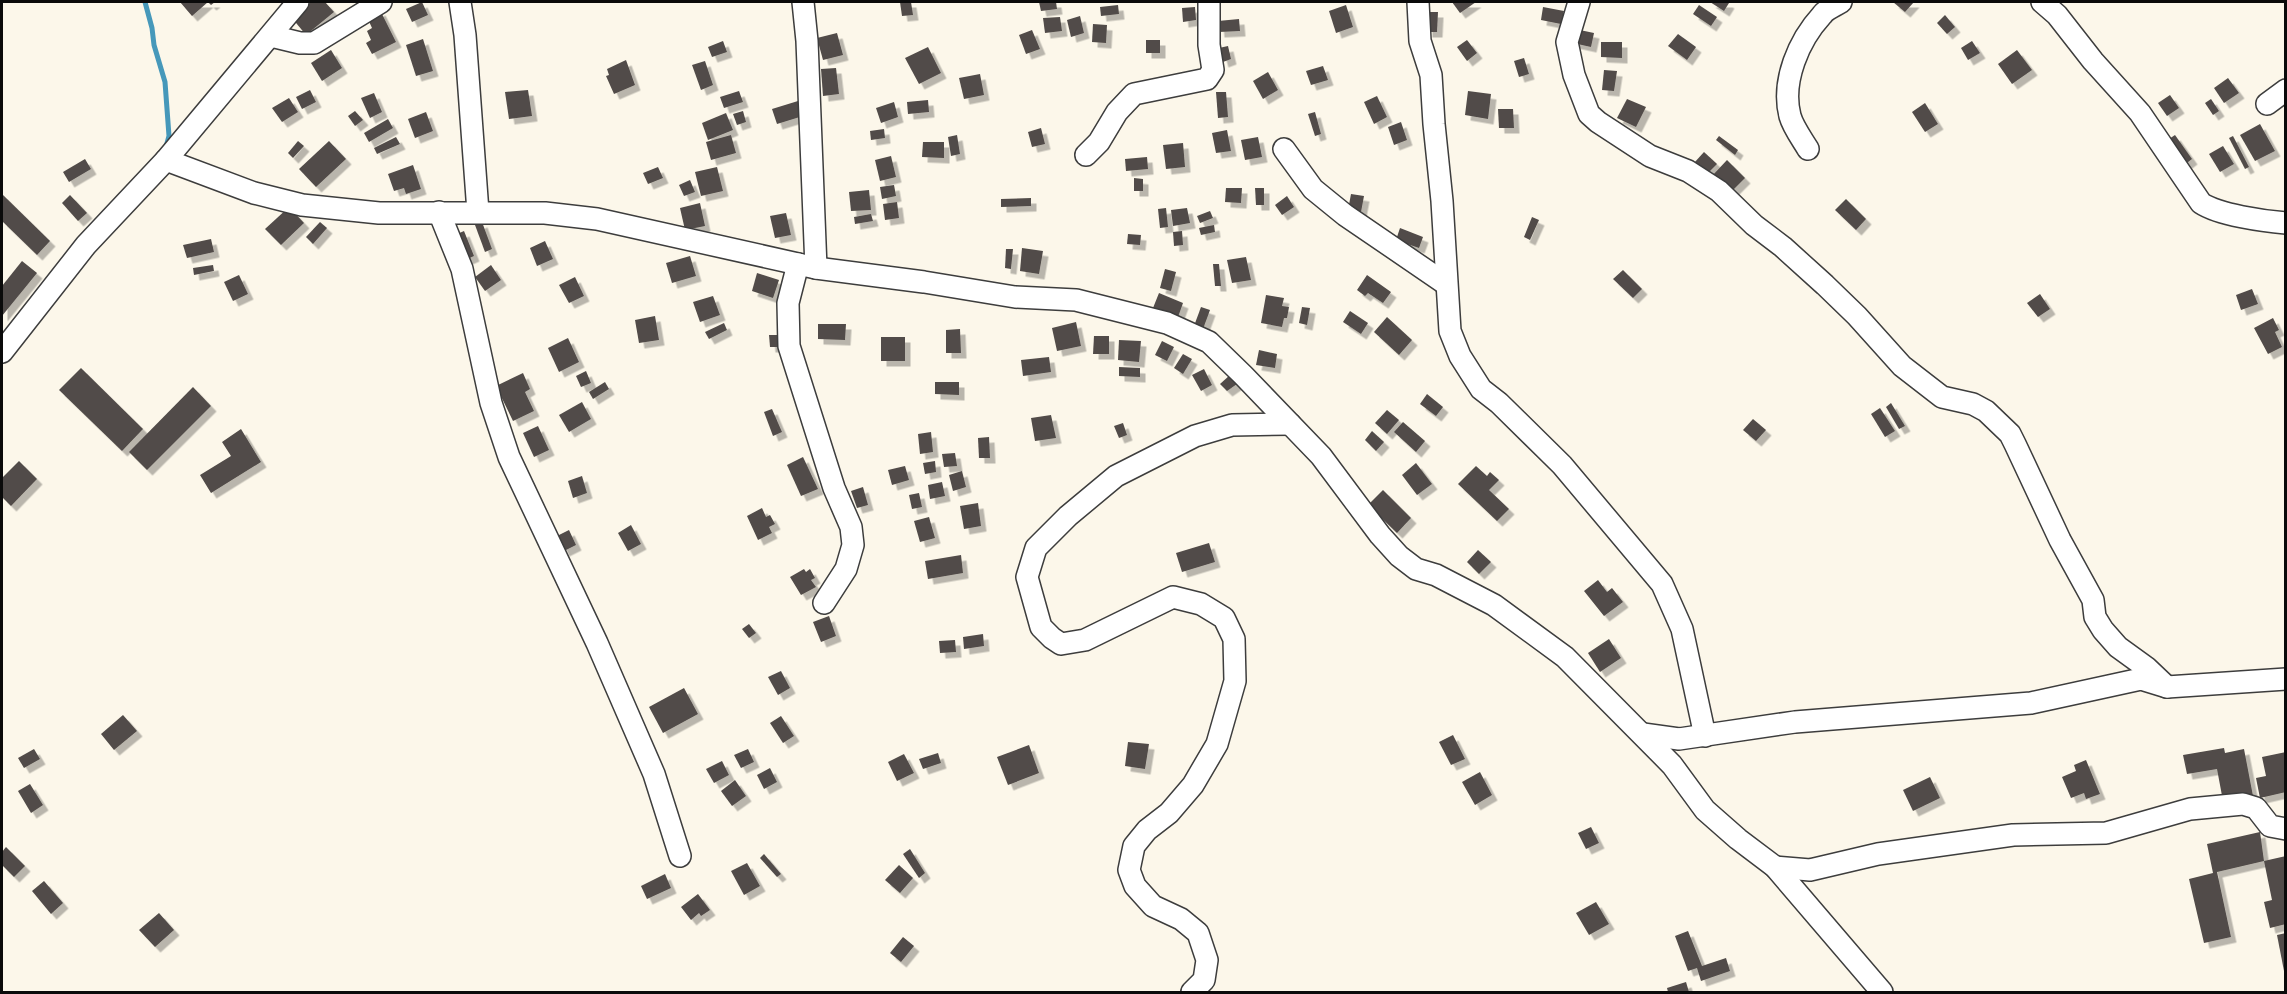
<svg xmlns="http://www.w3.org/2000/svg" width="2287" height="994" viewBox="0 0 2287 994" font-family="Merriweather,serif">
  <defs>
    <filter id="shadow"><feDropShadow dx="5.5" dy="5.5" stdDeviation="0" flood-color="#0004"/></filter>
  </defs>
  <rect width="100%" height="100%" fill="#fcf7ea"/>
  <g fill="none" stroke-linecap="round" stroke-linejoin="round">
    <polyline stroke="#4698ba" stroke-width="5" points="145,2 152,28 154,45 165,82 169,136 166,147"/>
  </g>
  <g fill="#514b48" filter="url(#shadow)">
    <polygon points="180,2 215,2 211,5 208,2 192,16"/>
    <polygon points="311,2 325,2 334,12 306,35 292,18"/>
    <polygon points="422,2 428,15 412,22 406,9"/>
    <polygon points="900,2 911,2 913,15 902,16"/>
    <polygon points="1039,2 1056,2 1057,9 1041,11"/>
    <polygon points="1452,2 1476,2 1460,13"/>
    <polygon points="1710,2 1727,2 1729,3 1724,11"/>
    <polygon points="1893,2 1914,2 1905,12"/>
    <polygon points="1118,5 1119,14 1101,16 1100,7"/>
    <polygon points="1346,5 1353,27 1336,33 1329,11"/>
    <polygon points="1699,5 1717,17 1711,26 1693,14"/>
    <polygon points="1195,7 1196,20 1183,22 1182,8"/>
    <polygon points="1543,7 1564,11 1561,24 1541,20"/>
    <polygon points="380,10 396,42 372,54 366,43 371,40 367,31 372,28 367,17"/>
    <polygon points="1427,12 1438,12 1437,32 1427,32"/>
    <polygon points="1945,15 1955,27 1947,34 1937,23"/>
    <polygon points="1080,16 1084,33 1071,37 1067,20"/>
    <polygon points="1060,17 1062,31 1045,33 1043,18"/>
    <polygon points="1239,19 1240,31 1219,32 1218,21"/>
    <polygon points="1093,24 1107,25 1106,43 1092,42"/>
    <polygon points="1575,29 1594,33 1591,47 1573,43"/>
    <polygon points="1032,30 1040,49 1026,54 1019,35"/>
    <polygon points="837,33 843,55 823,60 817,38"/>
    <polygon points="1678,34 1696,47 1687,60 1668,46"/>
    <polygon points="423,39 433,71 416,76 406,45"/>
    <rect x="1146" y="40" width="14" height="13"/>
    <polygon points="1467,40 1477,53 1467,61 1457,47"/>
    <polygon points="723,41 727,52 712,57 708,47"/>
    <polygon points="1972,41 1980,53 1968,60 1961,48"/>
    <polygon points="1601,42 1622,42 1622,58 1601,57"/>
    <polygon points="1228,46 1231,59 1223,62 1219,48"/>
    <polygon points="928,47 941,73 919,84 905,58"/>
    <polygon points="331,50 342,68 322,81 311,63"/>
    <polygon points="2017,50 2032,70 2012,84 1998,64"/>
    <polygon points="1524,58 1529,74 1519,77 1514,61"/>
    <polygon points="626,60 635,85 614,94 606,76 609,75 607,69"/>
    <polygon points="705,61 713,85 701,90 692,65"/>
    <polygon points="1323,66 1328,80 1311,85 1306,71"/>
    <polygon points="836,68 839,94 823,96 821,69"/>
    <polygon points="1604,70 1617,71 1614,91 1602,90"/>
    <polygon points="1268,72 1278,90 1263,99 1253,81"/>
    <polygon points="980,74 984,95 964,99 959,78"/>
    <polygon points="2228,78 2239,93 2224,103 2214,88"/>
    <polygon points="310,90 316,102 302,109 296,97"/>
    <polygon points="528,90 532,116 509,119 505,92"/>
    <polygon points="739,91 743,102 724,108 720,97"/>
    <polygon points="1468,91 1491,94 1488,119 1465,115"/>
    <polygon points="1216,92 1226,92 1228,117 1218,118"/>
    <polygon points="374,93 382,112 370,118 361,98"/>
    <polygon points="2170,95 2179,108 2167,116 2158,103"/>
    <polygon points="1377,96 1387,117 1374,124 1364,102"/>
    <polygon points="289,98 298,112 282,122 272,108"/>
    <polygon points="1627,99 1646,107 1636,127 1617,118"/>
    <polygon points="2211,99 2219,111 2213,115 2205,103"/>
    <polygon points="928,100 929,112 908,114 907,102"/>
    <polygon points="798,101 803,116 777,124 772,109"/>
    <polygon points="894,102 898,117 881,123 876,108"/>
    <polygon points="1925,103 1938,124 1925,132 1912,112"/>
    <polygon points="1498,109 1513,109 1514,128 1499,128"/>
    <polygon points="355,111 363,120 355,126 348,116"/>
    <polygon points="743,111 746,122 737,125 733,114"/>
    <polygon points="426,112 433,131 415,138 408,119"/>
    <polygon points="1315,112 1321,134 1315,136 1308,114"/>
    <polygon points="726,113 733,130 708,140 702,123"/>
    <polygon points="388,119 393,128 369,142 364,133"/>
    <polygon points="1401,122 1407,140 1394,145 1388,127"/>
    <polygon points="2260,124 2275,151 2255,161 2240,135"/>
    <polygon points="1041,128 1045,144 1032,147 1028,132"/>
    <polygon points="884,129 885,138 871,140 870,131"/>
    <polygon points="1227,130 1231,151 1216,153 1212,133"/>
    <polygon points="731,135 736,153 711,160 706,142"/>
    <polygon points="957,135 960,154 951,156 948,137"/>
    <polygon points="2175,135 2192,159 2183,166 2166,141"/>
    <polygon points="1719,136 1738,150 1735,155 1716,140"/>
    <polygon points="2233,136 2249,167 2245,169 2229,138"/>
    <polygon points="396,137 400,144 377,154 374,148"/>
    <polygon points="1258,137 1262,157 1245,160 1241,140"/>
    <polygon points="298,141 304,146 293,158 288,153"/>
    <polygon points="329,141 346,159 316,187 299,169"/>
    <polygon points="923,142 944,142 944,158 922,157"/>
    <polygon points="1183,143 1185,167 1166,169 1163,145"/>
    <polygon points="2223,146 2234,164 2220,172 2209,154"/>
    <polygon points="1704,152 1717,164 1707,174 1694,163"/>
    <polygon points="891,156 896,177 880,181 875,160"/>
    <polygon points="1147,157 1148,169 1126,171 1125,159"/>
    <polygon points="85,159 91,169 69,182 63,172"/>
    <polygon points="1727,160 1745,178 1730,193 1712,176"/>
    <polygon points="413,165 421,189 406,194 404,188 394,191 388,174"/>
    <polygon points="658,167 663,178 648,184 643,173"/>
    <polygon points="717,167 723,191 701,196 695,172"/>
    <polygon points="1134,178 1143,179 1143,191 1134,191"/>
    <polygon points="690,180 695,192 684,196 679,185"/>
    <polygon points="894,185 896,196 882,199 880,187"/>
    <polygon points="1226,188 1242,188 1241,203 1225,202"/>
    <polygon points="1255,188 1264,188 1264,205 1256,205"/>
    <polygon points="869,190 871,210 851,211 849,192"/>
    <polygon points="2,194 50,241 37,255 2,221"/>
    <polygon points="1351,194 1364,196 1361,212 1348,210"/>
    <polygon points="70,195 87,213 78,221 62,203"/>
    <polygon points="1287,196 1294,207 1282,215 1275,205"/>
    <polygon points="1031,198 1031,206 1001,207 1001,199"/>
    <polygon points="1846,199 1866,219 1856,230 1835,210"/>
    <polygon points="897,202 899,218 885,220 883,204"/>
    <polygon points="700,203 705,226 685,230 680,208"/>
    <polygon points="289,207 304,223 281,245 265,229"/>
    <polygon points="1166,208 1168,227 1160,228 1158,209"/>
    <polygon points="1187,208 1190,223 1173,226 1171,210"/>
    <polygon points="1210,211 1213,218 1200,223 1197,216"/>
    <polygon points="786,213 791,235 775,238 770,216"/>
    <polygon points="871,214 873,221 855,224 854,217"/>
    <polygon points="1532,217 1539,220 1530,240 1524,237"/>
    <polygon points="320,222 327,228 313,244 306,237"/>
    <polygon points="482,222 492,249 485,252 475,225"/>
    <polygon points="1214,225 1215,232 1201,235 1199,228"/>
    <polygon points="1400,228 1423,237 1419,248 1396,240"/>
    <polygon points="464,231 474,256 465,260 455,235"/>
    <polygon points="1182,231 1183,245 1174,246 1173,232"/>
    <polygon points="1128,234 1141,235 1140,245 1127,244"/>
    <polygon points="211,239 214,252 187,258 183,245"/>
    <polygon points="545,241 553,259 537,266 530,248"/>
    <polygon points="1022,248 1043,251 1039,274 1020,271"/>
    <polygon points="1006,249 1013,249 1011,269 1005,268"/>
    <polygon points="690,256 696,276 672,283 666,263"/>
    <polygon points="1246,257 1251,280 1232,283 1227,260"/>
    <polygon points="22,261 37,273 2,316 2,286"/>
    <polygon points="1213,264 1219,264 1221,286 1215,286"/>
    <polygon points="213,265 214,271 194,275 193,268"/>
    <polygon points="491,265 501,280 485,291 475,277"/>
    <polygon points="1165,269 1176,272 1171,291 1160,288"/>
    <polygon points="1623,270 1642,289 1633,298 1613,279"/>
    <polygon points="757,273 779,280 773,298 752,291"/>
    <polygon points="239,275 248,294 233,301 224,282"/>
    <polygon points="1367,275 1391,292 1383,303 1368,293 1365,296 1357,290"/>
    <polygon points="575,277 584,296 569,303 559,285"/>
    <polygon points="2252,289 2258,304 2241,310 2236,295"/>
    <polygon points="1159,293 1183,303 1178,317 1153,308"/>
    <polygon points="2040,294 2050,309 2038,317 2027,303"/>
    <polygon points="1266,295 1284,298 1282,306 1289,307 1287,318 1284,318 1282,327 1261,323"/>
    <polygon points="713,296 720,315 700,322 693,302"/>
    <polygon points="1201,307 1210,310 1203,329 1194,326"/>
    <polygon points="1302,307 1310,308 1307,325 1299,323"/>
    <polygon points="1350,311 1368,323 1361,334 1343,322"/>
    <polygon points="655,316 659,340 639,343 635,320"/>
    <polygon points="1387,317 1412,340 1399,355 1374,332"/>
    <polygon points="2273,318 2279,330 2275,332 2282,347 2268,354 2254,328"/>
    <polygon points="1076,322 1081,346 1057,351 1052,328"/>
    <polygon points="724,323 727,330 709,339 705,332"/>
    <polygon points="818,324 846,324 845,340 818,339"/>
    <polygon points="960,329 961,353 946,353 946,330"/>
    <polygon points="769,335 781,335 781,347 770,347"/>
    <polygon points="1094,336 1109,336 1109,354 1093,354"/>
    <rect x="881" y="337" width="24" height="24"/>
    <polygon points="568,338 579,362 559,372 548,348"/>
    <polygon points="1119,340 1141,341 1139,362 1118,360"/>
    <polygon points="1162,341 1174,347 1167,361 1155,355"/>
    <polygon points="1259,350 1277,354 1275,368 1256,365"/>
    <polygon points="1183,354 1192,359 1183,374 1174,368"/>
    <polygon points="1049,357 1051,372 1023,376 1021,360"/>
    <polygon points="1119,367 1140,368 1140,377 1119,376"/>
    <polygon points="81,368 143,429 122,451 59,390"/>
    <polygon points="1204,369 1212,385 1201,391 1192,375"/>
    <polygon points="586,371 591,383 581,387 576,376"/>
    <polygon points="523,373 530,389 525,392 534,411 513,421 496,386"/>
    <polygon points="1230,375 1237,384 1227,391 1220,384"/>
    <polygon points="605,382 609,389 593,399 589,392"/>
    <polygon points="935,382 959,382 959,395 935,394"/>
    <polygon points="193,387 211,406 147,470 129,452"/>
    <polygon points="1427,394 1443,407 1436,416 1420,404"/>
    <polygon points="582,402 591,419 569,432 559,415"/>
    <polygon points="1891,403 1905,426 1899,429 1886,407"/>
    <polygon points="1880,408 1895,431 1885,437 1871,414"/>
    <polygon points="772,409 782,432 773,436 764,412"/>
    <polygon points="1387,410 1399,420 1387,434 1375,423"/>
    <polygon points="1051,415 1056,438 1035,441 1031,418"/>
    <polygon points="1753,419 1766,430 1756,441 1743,430"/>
    <polygon points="1403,422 1425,441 1416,452 1394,432"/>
    <polygon points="1123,423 1127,435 1119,438 1114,426"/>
    <polygon points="538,426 549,450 534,457 523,433"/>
    <polygon points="241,429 261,462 211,493 200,475 231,456 222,442"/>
    <polygon points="1372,431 1384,442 1376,451 1365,440"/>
    <polygon points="931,432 933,452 920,454 918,434"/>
    <polygon points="989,437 990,458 979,458 978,438"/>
    <polygon points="955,453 957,466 944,467 942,454"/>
    <polygon points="803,457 818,489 801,496 787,465"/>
    <polygon points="19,461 37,479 11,506 2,497 2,478"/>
    <polygon points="935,461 936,472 925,474 923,463"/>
    <polygon points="1416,463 1432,484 1417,495 1402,475"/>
    <polygon points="905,466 909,480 892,485 888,470"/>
    <polygon points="1476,466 1487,476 1490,472 1499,480 1489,490 1509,509 1497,521 1458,484"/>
    <polygon points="962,471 966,487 953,491 949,475"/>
    <polygon points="582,476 587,493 573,498 568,481"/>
    <polygon points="942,482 945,496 930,499 928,485"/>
    <polygon points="863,487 868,505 857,508 851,491"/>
    <polygon points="1383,490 1411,518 1397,533 1368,505"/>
    <polygon points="919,493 922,507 912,509 909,495"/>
    <polygon points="978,503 981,526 964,529 960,506"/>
    <polygon points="762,508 766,517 770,515 775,524 769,527 772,533 758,540 747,516"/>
    <polygon points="929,517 935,538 920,542 914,521"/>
    <polygon points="631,525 641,544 628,551 618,533"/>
    <polygon points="569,530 576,545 564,551 557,536"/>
    <polygon points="1209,543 1215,562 1182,572 1176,553"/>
    <polygon points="1478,550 1491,562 1479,574 1467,562"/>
    <polygon points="961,555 963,573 928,579 925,561"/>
    <polygon points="804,569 806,572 810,569 815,578 811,580 816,587 801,595 790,577"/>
    <polygon points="1598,580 1607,592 1612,588 1623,602 1604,616 1584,591"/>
    <polygon points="829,616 836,636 821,642 813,622"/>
    <polygon points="749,624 756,633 749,638 742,629"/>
    <polygon points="983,634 984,646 964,649 963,637"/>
    <polygon points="1609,639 1621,658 1600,672 1588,653"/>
    <polygon points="955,640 956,652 940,653 939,641"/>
    <polygon points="781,671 790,688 778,695 768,677"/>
    <polygon points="684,688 698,714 663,733 649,707"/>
    <polygon points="123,715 137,731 114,750 101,734"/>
    <polygon points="781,716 794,736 783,743 770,723"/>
    <polygon points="1453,735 1465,759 1451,765 1439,742"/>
    <polygon points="1128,742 1149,744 1145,769 1125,766"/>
    <polygon points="1029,745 1039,773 1008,785 997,757"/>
    <polygon points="2224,748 2225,753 2244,749 2253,796 2223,801 2217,769 2187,774 2183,755"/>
    <polygon points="34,749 40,759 24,768 18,758"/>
    <polygon points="748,749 754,762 741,768 734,755"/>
    <polygon points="2286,752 2286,792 2260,798 2256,778 2266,776 2262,757"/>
    <polygon points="938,753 941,763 923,769 919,759"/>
    <polygon points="904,754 914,773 897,781 888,762"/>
    <polygon points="2086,760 2100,794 2086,799 2084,793 2071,798 2062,777 2076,771 2074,765"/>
    <polygon points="722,761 729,775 714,783 706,769"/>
    <polygon points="770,768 777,782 764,789 757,775"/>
    <polygon points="1480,772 1492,795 1475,805 1462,782"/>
    <polygon points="1930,777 1940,798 1913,811 1903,790"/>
    <polygon points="735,780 746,796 732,806 721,791"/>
    <polygon points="30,784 43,805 31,813 18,791"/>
    <polygon points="1591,827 1599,843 1586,849 1578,833"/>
    <polygon points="2260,832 2264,861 2217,872 2231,937 2204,943 2189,879 2213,873 2207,844"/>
    <polygon points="6,847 25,866 14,877 2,865 2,852"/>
    <polygon points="910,849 925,873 919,878 903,854"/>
    <polygon points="764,854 781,874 777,877 760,858"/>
    <polygon points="2286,856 2286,924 2270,928 2264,902 2272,900 2264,861"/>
    <polygon points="747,863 760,886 744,895 731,871"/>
    <polygon points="899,865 913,878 900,893 885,880"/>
    <polygon points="665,874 671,888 647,899 641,886"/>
    <polygon points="44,881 63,903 51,914 32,891"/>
    <polygon points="698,894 710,910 701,916 699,913 691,920 681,907"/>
    <polygon points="1596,902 1609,924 1589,935 1576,913"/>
    <polygon points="159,913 174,930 155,947 139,930"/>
    <polygon points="1688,931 1702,966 1726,958 1730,971 1701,981 1697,968 1688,971 1675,936"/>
    <polygon points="2286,933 2286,971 2284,971 2277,935"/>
    <polygon points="903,937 914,946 901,962 890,953"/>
    <polygon points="1686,982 1689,992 1668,992 1667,988"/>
  </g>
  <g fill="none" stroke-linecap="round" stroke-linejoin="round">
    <defs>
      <g id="minor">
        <polyline points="460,2 465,35 478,212"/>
        <polyline points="803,2 807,41 816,268"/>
        <polyline points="1418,2 1420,41 1431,75 1434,124 1442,201 1450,331 1460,356 1481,389 1499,403 1562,465 1662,584 1682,629 1705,736"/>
        <polyline points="1579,2 1567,42 1574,75 1589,114 1598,122 1650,156 1688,171 1719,191 1754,225 1783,247 1825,285 1857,316 1902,366 1942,397 1973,404 1986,411 2010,434 2015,444 2060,540 2093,600 2095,617 2103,630 2118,647 2147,668 2167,687"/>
        <path d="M 2042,2 L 2057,15 L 2093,61 L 2140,113 L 2201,203 C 2219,215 2263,221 2286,223"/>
        <polyline points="271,36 300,43 314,43 381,2"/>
        <polyline points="2267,104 2286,90"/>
        <polyline points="1284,149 1313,189 1345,215 1446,284"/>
        <path d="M 1808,149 C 1802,139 1793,127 1790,116 C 1781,81 1799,40 1822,15 C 1826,9 1835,6 1841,2"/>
        <polyline points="1086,155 1099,142 1117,112 1134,94 1207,79 1213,70 1209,45 1209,2"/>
        <polyline points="166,160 254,193 302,205 379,213 545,213 597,219 816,268 924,282 1015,297 1076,300 1167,323 1209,342 1243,375 1321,456 1380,535 1399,556 1416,569 1436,575 1494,605 1565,657 1672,765 1705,810 1738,839 1775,867 1882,992"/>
        <polyline points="439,212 462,269 491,403 509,457 597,643 654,774 680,856"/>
        <polyline points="798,264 788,303 789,346 834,488 851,527 853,545 846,569 824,603"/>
        <polyline points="2,352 86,245 166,160 298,2"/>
        <polyline points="1643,734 1679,739 1795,722 2031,703 2141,679 2167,687 2286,679"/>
        <polyline points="1775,867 1810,870 1878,854 2013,835 2106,833 2190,809 2243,804 2256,808 2270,826 2286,829"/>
        <polyline points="1192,992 1204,980 1207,960 1198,933 1181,919 1153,906 1135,886 1129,870 1134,846 1147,830 1169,813 1193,785 1217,744 1235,681 1234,639 1224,618 1201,604 1173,597 1085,640 1061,644 1052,638 1041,627 1027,577 1036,548 1068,516 1116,476 1195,436 1232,425 1290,424"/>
      </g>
    </defs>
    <use href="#minor" stroke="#3d3d3d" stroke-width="24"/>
    <use href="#minor" stroke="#fff" stroke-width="21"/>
  </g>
  <rect width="2287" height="994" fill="none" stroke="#0a0a0a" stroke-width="6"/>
</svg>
